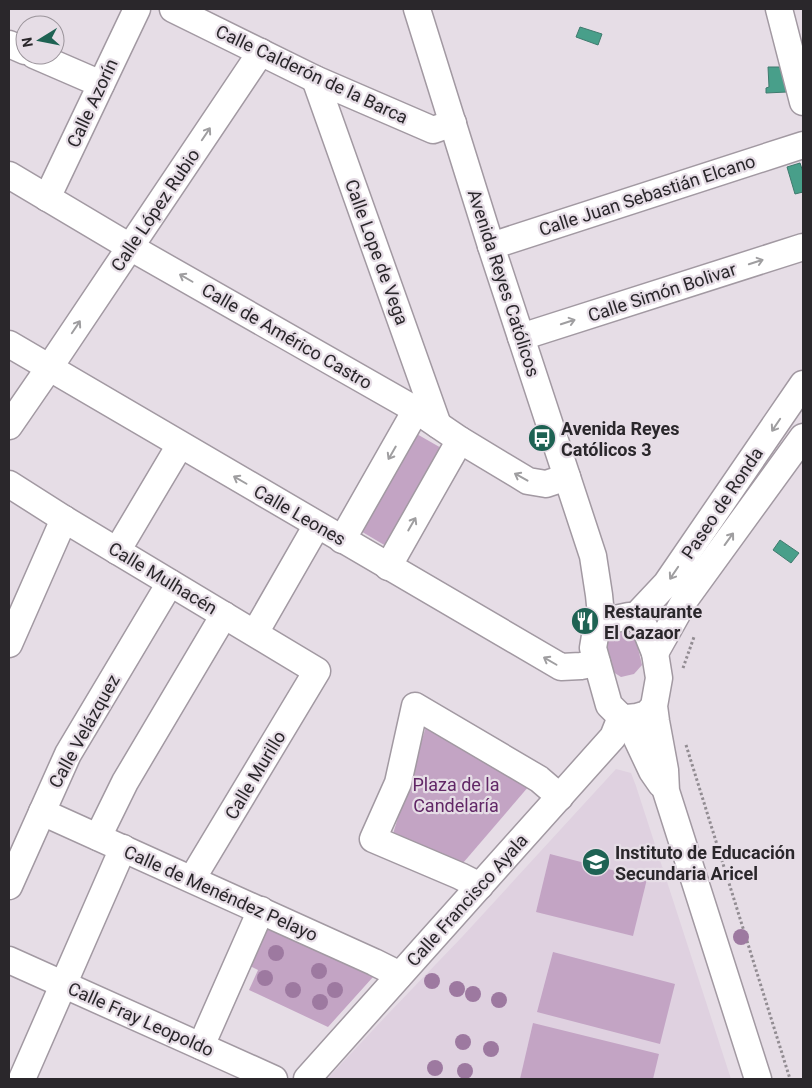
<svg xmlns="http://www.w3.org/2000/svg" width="812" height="1088" viewBox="0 0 812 1088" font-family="Roboto,sans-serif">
  <rect width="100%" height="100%" fill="#e6dde6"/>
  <polygon fill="#dfd1e0" points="616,769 631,773 636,786 731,1079 327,1079 387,1015 462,937"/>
  <g fill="#c3a4c4">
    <polygon points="415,433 443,449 386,546 359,530"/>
    <polygon points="625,631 635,636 642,665 634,674 621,677 610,670 605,643 613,634"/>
    <polygon points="428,720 529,786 463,863 450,863 392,837"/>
    <polygon points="550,854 647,879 633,936 536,912"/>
    <polygon points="266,928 373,977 328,1027 249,990 258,970 250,966"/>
    <polygon points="553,952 675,984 660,1044 537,1012"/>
    <polygon points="533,1023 659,1054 653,1079 520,1079"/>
  </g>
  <g fill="#489f8a" stroke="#3f7b6e">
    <polygon points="580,27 602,34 598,45 576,37"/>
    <polygon points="768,67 780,67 787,92 766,93 766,88 769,87"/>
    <polygon points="800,163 803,172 803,192 795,194 787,167"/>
    <polygon points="780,540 799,553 791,563 773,550"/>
  </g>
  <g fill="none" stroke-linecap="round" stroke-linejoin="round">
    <defs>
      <g id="minor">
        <polyline points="173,9 315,79 433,130 453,123"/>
        <polyline points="417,9 491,246 593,556 599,595 602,625"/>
        <polyline points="779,9 803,102"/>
        <polyline points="9,44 25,51"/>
        <polyline points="34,55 101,84"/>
        <polyline points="315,79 438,425"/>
        <polyline points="9,175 130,247 416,410 460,440 528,481 546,484 567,477"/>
        <polyline points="47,198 137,9"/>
        <polyline points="491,246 803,145"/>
        <polyline points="521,337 803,247"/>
        <polyline points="9,344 561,667 581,666 597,663"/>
        <polyline points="9,426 49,368 261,52"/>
        <polyline points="9,484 64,519 317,671 192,879"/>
        <polyline points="342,540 416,410"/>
        <polyline points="117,551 180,445"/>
        <polyline points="388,567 460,440"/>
        <polyline points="635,617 666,584 803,384"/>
        <polyline points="255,633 317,525"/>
        <polyline points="9,644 64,519"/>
        <polyline points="655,653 686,598 803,437"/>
        <polyline points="654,706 647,714 637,717 627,718 621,717 609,705 593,648 595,636 602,625 615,619 629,616 635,617 645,628 655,653 659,678 654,706 656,721 665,770 666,791 758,1079"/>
        <polyline points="627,718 652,771 661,784"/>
        <polyline points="42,812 374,962 390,970 398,977"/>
        <polyline points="98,837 125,782 224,615"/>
        <polyline points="9,886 68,754 170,583"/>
        <polyline points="480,886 460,876 373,839 398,783 415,706 539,779 560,797"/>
        <polyline points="9,960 274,1079"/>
        <polyline points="201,1046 261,910"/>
        <polyline points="22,1079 123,848"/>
        <polyline points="307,1079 613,737 621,717"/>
      </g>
    </defs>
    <use href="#minor" stroke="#a299a2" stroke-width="29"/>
    <g stroke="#928c92" stroke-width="3" stroke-dasharray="2.5 2.5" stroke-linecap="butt">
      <polyline points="683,668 694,637"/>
      <polyline points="686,745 790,1079"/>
    </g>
    <use href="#minor" stroke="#fff" stroke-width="26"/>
  </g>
  <g fill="#9d79a0">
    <circle cx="741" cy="937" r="8"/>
    <circle cx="276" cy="953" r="8"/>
    <circle cx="319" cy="971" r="8"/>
    <circle cx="265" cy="978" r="8"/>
    <circle cx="432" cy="981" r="8"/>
    <circle cx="457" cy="989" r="8"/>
    <circle cx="293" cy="990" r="8"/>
    <circle cx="335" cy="990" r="8"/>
    <circle cx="473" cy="994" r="8"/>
    <circle cx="499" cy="1000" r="8"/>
    <circle cx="320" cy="1002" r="8"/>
    <circle cx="463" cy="1042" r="8"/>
    <circle cx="491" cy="1049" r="8"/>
    <circle cx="435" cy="1068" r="8"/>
    <circle cx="465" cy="1071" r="8"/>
  </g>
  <defs><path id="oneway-shaft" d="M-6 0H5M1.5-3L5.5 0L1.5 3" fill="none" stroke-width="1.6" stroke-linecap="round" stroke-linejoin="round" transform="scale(1.25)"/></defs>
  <g stroke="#9f9ea0">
    <use href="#oneway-shaft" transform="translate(206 134) rotate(-56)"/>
    <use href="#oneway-shaft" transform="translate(756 262) rotate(-18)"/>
    <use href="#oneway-shaft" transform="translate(186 278) rotate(-150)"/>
    <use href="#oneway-shaft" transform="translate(568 322) rotate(-18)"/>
    <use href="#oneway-shaft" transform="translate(76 327) rotate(-56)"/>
    <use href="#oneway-shaft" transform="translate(776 425) rotate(124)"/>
    <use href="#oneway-shaft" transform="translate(392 453) rotate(120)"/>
    <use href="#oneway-shaft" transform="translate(521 477) rotate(-151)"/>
    <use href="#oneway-shaft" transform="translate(240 480) rotate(-150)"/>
    <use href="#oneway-shaft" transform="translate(412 524) rotate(-60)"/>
    <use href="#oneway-shaft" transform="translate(729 539) rotate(-54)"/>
    <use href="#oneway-shaft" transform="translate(674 573) rotate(124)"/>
    <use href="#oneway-shaft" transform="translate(550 661) rotate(-150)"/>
  </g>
  <defs>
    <symbol id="bus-disc" viewBox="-11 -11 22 22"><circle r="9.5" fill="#1e6253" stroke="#e6dde6"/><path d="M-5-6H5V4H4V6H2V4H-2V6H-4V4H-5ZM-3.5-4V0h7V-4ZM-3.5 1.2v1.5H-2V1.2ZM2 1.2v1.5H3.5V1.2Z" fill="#fff"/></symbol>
    <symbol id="restaurant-disc" viewBox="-11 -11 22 22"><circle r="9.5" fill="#1e6253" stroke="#e6dde6"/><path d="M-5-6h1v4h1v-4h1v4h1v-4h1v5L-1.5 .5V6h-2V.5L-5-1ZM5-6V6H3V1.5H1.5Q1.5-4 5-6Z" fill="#fff"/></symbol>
    <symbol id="school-disc" viewBox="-11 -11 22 22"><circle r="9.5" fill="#1e6253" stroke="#e6dde6"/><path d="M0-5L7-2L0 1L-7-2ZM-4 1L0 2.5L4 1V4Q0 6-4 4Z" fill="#fff"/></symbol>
  </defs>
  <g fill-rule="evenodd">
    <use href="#bus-disc" x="526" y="422" width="32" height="32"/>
    <use href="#restaurant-disc" x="569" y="605" width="32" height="32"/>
    <use href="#school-disc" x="580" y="846" width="32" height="32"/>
  </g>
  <g text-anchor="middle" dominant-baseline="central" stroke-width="4.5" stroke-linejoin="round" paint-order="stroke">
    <g font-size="18" fill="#2a272b" stroke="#e6dde6">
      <text transform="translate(312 74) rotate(25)">Calle Calderón de la Barca</text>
      <text transform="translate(92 103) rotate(-65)">Calle Azorín</text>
      <text transform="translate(647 195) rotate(-18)">Calle Juan Sebastián Elcano</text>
      <text transform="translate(155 210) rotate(-56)">Calle López Rubio</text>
      <text transform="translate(377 252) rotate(70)">Calle Lope de Vega</text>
      <text transform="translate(504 283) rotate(72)">Avenida Reyes Católicos</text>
      <text transform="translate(662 292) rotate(-18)">Calle Simón Bolivar</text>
      <text transform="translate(287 336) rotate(30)">Calle de Américo Castro</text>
      <text transform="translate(722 503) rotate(-56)">Paseo de Ronda</text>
      <text transform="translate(300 515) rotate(30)">Calle Leones</text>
      <text transform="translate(163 578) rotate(31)">Calle Mulhacén</text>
      <text transform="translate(84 731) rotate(-61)">Calle Velázquez</text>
      <text transform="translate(255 775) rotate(-59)">Calle Murillo</text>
      <text transform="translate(221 893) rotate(24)">Calle de Menéndez Pelayo</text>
      <text transform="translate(467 900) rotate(-48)">Calle Francisco Ayala</text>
      <text transform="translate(141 1019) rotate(24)">Calle Fray Leopoldo</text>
    </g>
    <g font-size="18" font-weight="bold" fill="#2a272b" stroke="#e6dde6" text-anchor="start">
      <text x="561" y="428">Avenida Reyes<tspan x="561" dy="21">Católicos 3</tspan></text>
      <text x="604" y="611">Restaurante<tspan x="604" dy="21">El Cazaor</tspan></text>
      <text x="615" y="852">Instituto de Educación<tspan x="615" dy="21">Secundaria Aricel</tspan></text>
    </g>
    <g font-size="18" fill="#612766" stroke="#e6dde6">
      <text x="456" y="784">Plaza de la<tspan x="456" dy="21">Candelaría</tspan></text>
    </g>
  </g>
  <rect width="812" height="1088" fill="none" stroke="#2a272b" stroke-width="20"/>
  <g transform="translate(40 40) rotate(260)"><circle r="24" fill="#e6dde6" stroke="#9b949b"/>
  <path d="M0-4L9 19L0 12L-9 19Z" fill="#1e6253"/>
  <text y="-8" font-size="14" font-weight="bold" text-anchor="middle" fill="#2a272b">N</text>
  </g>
</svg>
